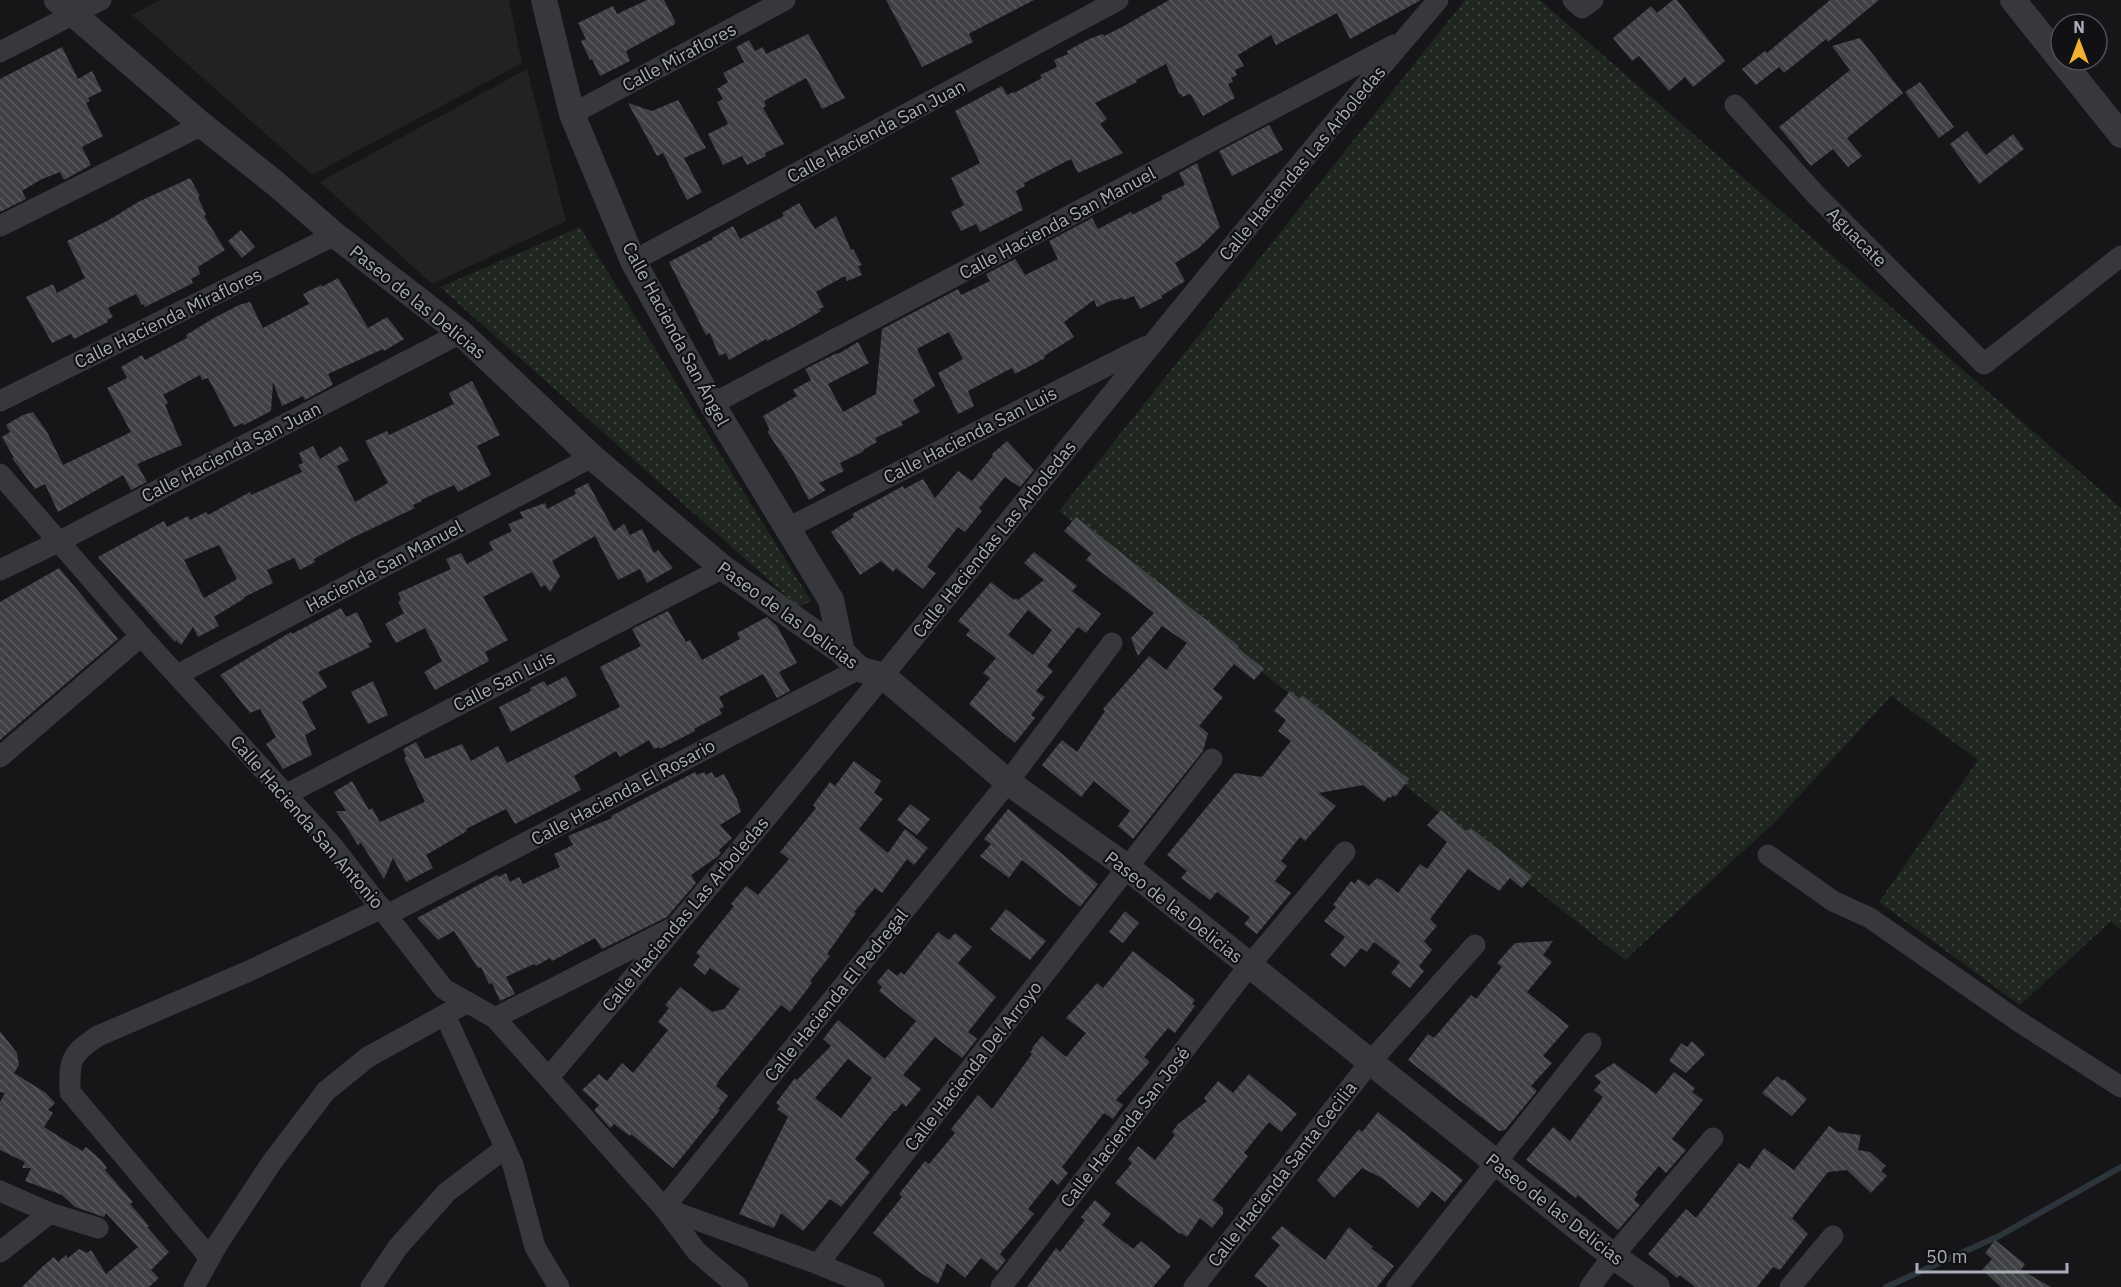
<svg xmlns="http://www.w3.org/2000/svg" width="2121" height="1287" viewBox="0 0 2121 1287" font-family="'IBM Plex Sans',sans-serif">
  <defs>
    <pattern id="grass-dots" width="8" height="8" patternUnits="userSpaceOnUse" patternTransform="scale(1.5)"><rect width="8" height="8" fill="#1e261f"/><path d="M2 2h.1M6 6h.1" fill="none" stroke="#3c433d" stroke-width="1.8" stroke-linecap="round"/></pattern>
    <pattern id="building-back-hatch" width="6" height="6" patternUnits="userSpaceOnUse" patternTransform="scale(1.5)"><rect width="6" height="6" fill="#404145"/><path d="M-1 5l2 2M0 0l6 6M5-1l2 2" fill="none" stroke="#595a5e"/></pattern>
  </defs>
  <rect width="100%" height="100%" fill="#161618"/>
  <g fill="#222225">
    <polygon points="160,0 509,0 522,63 312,175 132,15"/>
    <polygon points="527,69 566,221 432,284 320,182"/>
  </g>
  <g fill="url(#grass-dots)">
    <polygon points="1465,0 1540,0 2121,508 2121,930 2111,921 2020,1005 1879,902 1978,760 1891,696 1775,822 1625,960 1059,511"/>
    <polygon points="580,227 811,601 799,607 440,287"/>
  </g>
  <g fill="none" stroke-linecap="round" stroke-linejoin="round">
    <polyline stroke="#2c353c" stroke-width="6" points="1886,1287 1999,1236 2121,1167"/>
  </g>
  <g fill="url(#building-back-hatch)" fill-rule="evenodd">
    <polygon points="647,0 664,0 675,21 675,24 626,51 630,61 600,76 592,59 590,60 581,41 586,39 578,23 613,6 617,14"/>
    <polygon points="886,0 1034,0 970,33 969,34 973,42 922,67"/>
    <polygon points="1169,0 1421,0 1350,39 1337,13 1276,45 1271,35 1238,55 1244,66 1235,70 1237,75 1231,78 1233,82 1228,84 1235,98 1203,116 1191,95 1189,94 1182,97 1181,94 1179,94 1166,64 1136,80 1137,82 1095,103 1107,119 1100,124 1123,153 1078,173 1071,159 1024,183 1025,186 1016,191 1023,210 980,232 976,224 961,231 951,212 964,205 951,178 980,163 955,111 1002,86 1007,95 1013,92 1014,93 1042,78 1040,75 1057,67 1054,60 1068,54 1067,51 1089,39 1103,34 1104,36 1124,26"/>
    <polygon points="1673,0 1677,0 1725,61 1693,87 1685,77 1669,91 1639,56 1632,61 1613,38 1651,6 1657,13"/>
    <polygon points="1830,0 1879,0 1828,42 1826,39 1784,73 1779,67 1756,85 1742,69 1765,51 1767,53"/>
    <polygon points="808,34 845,98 822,109 806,78 764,101 766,106 763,108 784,144 765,153 766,156 747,165 742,156 723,165 708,134 728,124 717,102 723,99 717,89 728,82 723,73 744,62 736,47 749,40 755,51 763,47 766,54"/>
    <polygon points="1860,38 1903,93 1847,138 1862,156 1848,167 1833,149 1811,166 1779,127 1850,70 1832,46"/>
    <polygon points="62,47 78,79 92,71 102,91 88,98 90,101 86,103 103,136 82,147 91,165 64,180 60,172 40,180 22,191 26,199 0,212 0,79"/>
    <polygon points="1920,82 1954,127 1939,138 1905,92"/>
    <polygon points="678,100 706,148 684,158 702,192 687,200 663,153 657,156 628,103 652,111"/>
    <polygon points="1269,125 1283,150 1232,176 1219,151"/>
    <polygon points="1967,131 1986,155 2013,134 2024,149 1979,184 1950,144"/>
    <polygon points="1197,163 1220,227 1199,248 1175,263 1185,281 1161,296 1162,298 1140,309 1134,296 1123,300 1122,298 1110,301 1097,307 1094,300 1064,322 1074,337 1044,356 1045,358 1015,374 1012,368 968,391 974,406 958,414 938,373 963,359 949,332 917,349 935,386 913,400 920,412 901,422 903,425 875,438 877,442 863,450 864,451 840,463 844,471 819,483 826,490 809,500 792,469 768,433 769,428 763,416 797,396 793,390 811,380 805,369 837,353 838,354 858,342 869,363 828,384 843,412 876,394 882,329 958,289 961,295 990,281 986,274 1015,259 1025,275 1058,259 1049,241 1092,218 1098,229 1131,212 1132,215 1163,199 1161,196 1185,185 1179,173"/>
    <polygon points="190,178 200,196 198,197 206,215 204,216 225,250 198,267 200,274 191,279 193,283 145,307 144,304 142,305 136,294 108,308 113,317 107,320 108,322 74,339 71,334 52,343 26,297 53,284 57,293 85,278 67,241 109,220 138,202"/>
    <polygon points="799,203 815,229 836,216 851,250 853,249 862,265 858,266 862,275 847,281 845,276 816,292 824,307 819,309 821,311 794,327 767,341 766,339 729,360 726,353 719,356 710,333 706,335 669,262 713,239 712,238 733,226 740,239 784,216 782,213"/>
    <polygon points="241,230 255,247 242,258 228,241"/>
    <polygon points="338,278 368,328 387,317 404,339 384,351 383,349 328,374 333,384 331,386 305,400 303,396 282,406 273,382 271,411 244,425 243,423 234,427 208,378 202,380 200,375 163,395 168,403 165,405 182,445 137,464 147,482 131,490 123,475 58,512 45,484 35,489 12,458 14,458 2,437 10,432 6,425 23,415 33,412 47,432 63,465 131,432 107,388 127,378 121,367 142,355 145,360 187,338 186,335 214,318 239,305 250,302 263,328 309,304 303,294 321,285 322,287"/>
    <path d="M 472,381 L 500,435 L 477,446 L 491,475 L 458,492 L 454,485 L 421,500 L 422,501 L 413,505 L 415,508 L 352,538 L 314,559 L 315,562 L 300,570 L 294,558 L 267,570 L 273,583 L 244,597 L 245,598 L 214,617 L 219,626 L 198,637 L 193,627 L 181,645 L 176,640 L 175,642 L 98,557 L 164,521 L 167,527 L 188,516 L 190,520 L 206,512 L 208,515 L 250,492 L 251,495 L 302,472 L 298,465 L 303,463 L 299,453 L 313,446 L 320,459 L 341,446 L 349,460 L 337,466 L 355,502 L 388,483 L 365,441 L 387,431 L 389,435 L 454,404 L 449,393 ZM 219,545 L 237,579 L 204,598 L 184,560 Z"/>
    <polygon points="1007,441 1034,470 1020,487 1005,477 979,508 982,511 965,532 958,527 927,567 936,573 923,589 896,568 893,572 881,561 860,575 831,532 854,517 852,514 903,486 904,489 923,479 935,498 958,471 972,481 993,456 992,454"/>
    <polygon points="588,483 614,531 624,524 630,535 642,529 654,553 658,550 673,568 647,583 640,569 618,580 595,536 552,561 560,576 550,592 545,585 541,587 532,572 483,597 508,640 485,652 489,661 435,690 424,672 442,661 425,628 396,643 385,624 404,613 398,602 401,600 398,593 451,569 446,559 461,553 467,564 493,550 489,542 512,531 508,524 523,518 520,512 545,503 547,509 576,494 574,490"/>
    <polygon points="1076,517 1239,646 1238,648 1264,669 1254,680 1234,664 1213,689 1223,697 1199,726 1208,733 1203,751 1133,839 1118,826 1130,811 1094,781 1081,797 1042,765 1062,740 1077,752 1105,711 1103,709 1149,656 1166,670 1187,643 1162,626 1138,656 1131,638 1154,613 1086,560 1091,554 1064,531"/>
    <path d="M 1034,552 L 1077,586 L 1072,591 L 1101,614 L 1086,633 L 1078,627 L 1047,666 L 1053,671 L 1036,691 L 1045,697 L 1031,715 L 1035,718 L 1015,743 L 969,704 L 990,678 L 983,673 L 996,658 L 966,635 L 970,630 L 958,621 L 991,582 L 1014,600 L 1016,598 L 1018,600 L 1044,580 L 1024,563 ZM 1028,610 L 1052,630 L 1033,655 L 1008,635 Z"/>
    <polygon points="59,568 118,639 0,740 0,602"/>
    <polygon points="341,608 346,617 357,612 372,642 368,644 370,647 318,672 327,687 302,702 316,729 305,735 312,755 283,769 266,744 276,737 260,709 250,713 220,675 291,632 292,634"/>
    <polygon points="668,611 686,642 690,640 702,660 740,639 737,633 767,617 777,626 797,663 779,672 790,691 777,698 763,674 719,697 724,707 719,709 722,714 694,729 695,731 660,749 659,747 654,749 649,740 620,757 616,751 574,776 581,790 515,824 506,809 466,829 467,831 426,855 433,868 406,882 393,858 384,879 361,843 358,845 336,811 346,811 334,792 352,781 369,810 372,808 380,822 425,802 404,758 406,757 403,749 416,742 425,759 462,744 471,761 498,746 507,763 620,707 600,667 641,646 632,629"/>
    <polygon points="566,676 577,696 511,732 499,707 531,691 530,688 544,681 547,686"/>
    <polygon points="373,681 388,715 368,724 351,692"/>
    <polygon points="1290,691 1300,699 1302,695 1409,779 1395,797 1393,795 1390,798 1388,797 1384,802 1363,785 1319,793 1336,806 1305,841 1300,837 1281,861 1287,866 1275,881 1291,893 1257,934 1244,924 1250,917 1217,892 1210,900 1181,878 1187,871 1167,855 1235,773 1262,777 1291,741 1278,731 1286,720 1274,711"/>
    <polygon points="854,761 881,781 874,793 883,799 859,829 888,853 905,829 928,848 914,865 907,859 882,893 875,888 854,912 856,913 827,954 830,956 810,981 812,983 790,1012 781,1005 719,1080 716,1086 728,1096 718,1109 720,1110 673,1168 631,1134 630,1136 614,1124 610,1128 594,1110 599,1105 582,1090 599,1074 607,1081 622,1063 633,1073 668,1030 658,1022 669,1008 665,1005 680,987 712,1012 724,1009 740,989 710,968 705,975 693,965 700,956 696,953 734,906 731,904 746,886 758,895 789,859 780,852 816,808 813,805 830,782 835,786"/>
    <polygon points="695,772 697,775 704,772 706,775 712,772 715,778 724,774 737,799 741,812 720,825 732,838 719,850 721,853 717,857 691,875 696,883 667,917 602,949 595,938 552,961 550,958 536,966 534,964 506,977 515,994 500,1001 492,983 489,984 481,967 478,968 454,931 438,940 417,918 497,875 498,877 506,873 510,882 519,877 523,884 560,867 554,854 573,845 568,836 612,818 611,816"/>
    <polygon points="910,804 930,819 917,835 897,820"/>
    <polygon points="1008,809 1098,884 1080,907 1022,860 1009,878 980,856 991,844 984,839"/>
    <polygon points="1441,810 1467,832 1471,828 1532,876 1522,888 1510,878 1499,891 1468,869 1430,919 1437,926 1424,941 1432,950 1419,966 1424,971 1410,988 1391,973 1400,962 1374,942 1367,952 1361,948 1345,967 1330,955 1345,937 1324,921 1336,907 1333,905 1351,881 1355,884 1358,879 1369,886 1377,878 1380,880 1381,879 1398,893 1420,864 1427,869 1447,842 1427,825"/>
    <polygon points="1006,909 1046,941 1030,960 990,929"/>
    <polygon points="1125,911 1139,923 1123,943 1109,932"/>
    <path d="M 938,932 L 949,940 L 955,933 L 972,947 L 958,963 L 996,997 L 968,1032 L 977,1039 L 962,1058 L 935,1037 L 903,1075 L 921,1089 L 906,1107 L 902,1103 L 896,1111 L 894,1111 L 855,1159 L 870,1172 L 841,1207 L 830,1199 L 803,1231 L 781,1213 L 774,1228 L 739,1214 L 788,1117 L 777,1109 L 780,1106 L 776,1103 L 795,1078 L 797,1080 L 831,1046 L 823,1039 L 838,1020 L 885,1059 L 916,1021 L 879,991 L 882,987 L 877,982 L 888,969 L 897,976 L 901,972 L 904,975 ZM 848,1059 L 872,1078 L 841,1118 L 815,1098 Z"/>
    <polygon points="1553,941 1543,955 1552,962 1527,992 1569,1026 1543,1056 1552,1063 1531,1086 1537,1091 1505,1130 1499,1131 1408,1060 1428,1034 1434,1038 1471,995 1476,999 1502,967 1497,963 1515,943"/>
    <polygon points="1133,951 1195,1000 1192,1004 1195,1006 1175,1033 1168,1028 1144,1057 1150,1062 1116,1100 1123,1105 1113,1119 1104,1113 1062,1167 1068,1173 1058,1185 1052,1179 1028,1209 1034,1214 1000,1254 1006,1260 997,1271 981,1258 965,1278 947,1263 938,1284 918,1271 873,1233 902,1197 899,1194 925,1161 929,1164 955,1133 951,1129 978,1095 992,1109 1032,1054 1030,1052 1033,1049 1032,1048 1042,1036 1066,1057 1086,1033 1066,1018 1097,983 1103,988"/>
    <polygon points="0,1031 17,1053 19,1065 14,1073 46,1093 55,1103 48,1110 53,1113 44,1127 82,1151 86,1147 101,1160 107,1168 105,1170 133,1202 130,1204 149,1226 147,1227 169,1252 151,1270 159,1278 149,1287 22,1287 42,1267 54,1257 58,1262 66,1255 68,1258 79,1249 87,1253 91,1250 106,1274 138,1247 106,1213 104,1217 75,1207 62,1195 25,1181 31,1168 22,1168 25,1162 0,1150 0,1102 5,1093 0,1092"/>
    <polygon points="1692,1041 1705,1054 1686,1073 1669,1061 1681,1043 1687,1047"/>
    <polygon points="1614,1063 1656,1094 1674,1072 1695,1088 1692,1092 1703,1100 1672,1139 1686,1150 1666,1173 1659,1166 1636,1193 1638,1194 1634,1200 1640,1205 1618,1230 1578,1195 1576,1198 1526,1160 1553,1127 1570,1141 1603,1097 1594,1090 1601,1082 1594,1076"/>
    <polygon points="1249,1074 1297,1114 1281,1132 1269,1122 1244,1153 1248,1156 1213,1200 1223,1208 1223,1214 1212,1228 1200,1218 1187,1237 1181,1233 1180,1234 1115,1183 1132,1163 1128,1159 1138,1146 1155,1160 1175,1135 1172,1132 1178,1124 1207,1101 1204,1098 1218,1081 1233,1093"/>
    <polygon points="1777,1076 1783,1081 1784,1079 1807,1099 1792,1116 1762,1093"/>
    <polygon points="1378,1112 1463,1180 1445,1202 1432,1191 1418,1208 1382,1178 1362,1168 1334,1198 1317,1180 1359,1129 1362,1132"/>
    <polygon points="1829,1126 1838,1132 1861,1135 1858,1150 1870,1152 1886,1166 1881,1171 1887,1176 1871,1193 1847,1170 1828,1172 1792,1218 1808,1234 1780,1270 1773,1267 1757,1287 1695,1287 1680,1275 1677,1278 1648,1254 1686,1209 1696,1218 1739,1163 1749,1169 1764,1148 1794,1170"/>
    <polygon points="1095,1200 1111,1214 1102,1225 1133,1249 1141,1241 1171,1266 1153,1287 1027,1287 1056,1248 1060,1252 1085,1220 1081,1217"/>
    <polygon points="1282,1226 1325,1260 1349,1227 1373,1247 1371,1248 1394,1266 1377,1287 1268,1287 1254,1276 1280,1245 1271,1238"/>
    <polygon points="1995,1240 2025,1264 2021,1270 2051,1287 2001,1287 1982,1270 1992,1259 1985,1253"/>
  </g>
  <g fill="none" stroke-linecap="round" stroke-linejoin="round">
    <g stroke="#37383d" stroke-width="21">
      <polyline points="1573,0 1582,8 1593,0"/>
      <polyline points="0,52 101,0"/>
      <polyline points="1735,105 1816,195 1984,364 2121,256"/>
      <polyline points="572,114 785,0"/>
      <polyline points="0,226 202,125"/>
      <polyline points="633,261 1118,0"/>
      <polyline points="0,401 335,235"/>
      <polyline points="712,404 1394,45"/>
      <polyline points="0,474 141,636 331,844 444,989 495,1018 664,1208 818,1264 874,1287"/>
      <polyline points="788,528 1144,347"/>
      <polyline points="0,570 58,542 461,333"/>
      <polyline points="177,675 592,457"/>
      <polyline points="0,757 141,636"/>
      <polyline points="285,795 723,568"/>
      <polyline points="1768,855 1833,901 1870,918 2018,1021 2121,1087"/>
      <polyline points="387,915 859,669"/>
      <polyline points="445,1015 513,1165 535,1247 559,1287"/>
      <polyline points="495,1018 670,929"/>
      <path d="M 549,1077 C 661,945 772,812 881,678 C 1066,452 1248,222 1438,0"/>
      <polyline points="0,1191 50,1213 98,1228"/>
      <polyline points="0,1252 50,1213"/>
      <path d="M 210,1258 L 70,1092 C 69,1059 71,1054 98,1036 L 249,971 L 382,908"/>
      <polyline points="818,1264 1212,759"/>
      <polyline points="194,1287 217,1245 272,1162 326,1091 368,1057 468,1002"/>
      <polyline points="371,1287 398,1247 447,1192 505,1148"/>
      <polyline points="738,1287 697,1252 664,1208 1008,782 1112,643"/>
      <polyline points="1001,1287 1249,966 1345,852"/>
      <polyline points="1194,1287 1371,1061 1475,945"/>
      <polyline points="1397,1287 1591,1043"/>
      <polyline points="1590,1287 1613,1256 1713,1138"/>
      <polyline points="1790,1287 1833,1236"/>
    </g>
    <g stroke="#37383d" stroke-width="26">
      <polyline points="57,0 202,125 275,183 335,235 461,333 592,457 723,568 842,652 859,669 883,676 1008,782 1128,868 1613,1256 1657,1287"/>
      <polyline points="544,0 572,114 633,261 712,404 831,600 842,652"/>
      <polyline points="2013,0 2121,135"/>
    </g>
  </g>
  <g text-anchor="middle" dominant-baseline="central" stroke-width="4.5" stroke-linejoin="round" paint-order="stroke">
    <g font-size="18" fill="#a8adb8" stroke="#111113">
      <text transform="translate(679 57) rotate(-28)">Calle Miraflores</text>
      <text transform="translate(876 131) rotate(-28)">Calle Hacienda San Juan</text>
      <text transform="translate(1302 163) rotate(-50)">Calle Haciendas Las Arboledas</text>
      <text transform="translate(1057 223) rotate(-28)">Calle Hacienda San Manuel</text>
      <text transform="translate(1857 237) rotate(45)">Aguacate</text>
      <text transform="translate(418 302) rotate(39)">Paseo de las Delicias</text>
      <text transform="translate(168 318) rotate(-26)">Calle Hacienda Miraflores</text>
      <text transform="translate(676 334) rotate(62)">Calle Hacienda San Ángel</text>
      <text transform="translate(970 435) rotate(-27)">Calle Hacienda San Luis</text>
      <text transform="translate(231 452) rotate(-27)">Calle Hacienda San Juan</text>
      <text transform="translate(994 539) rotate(-51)">Calle Haciendas Las Arboledas</text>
      <text transform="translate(384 566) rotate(-28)">Hacienda San Manuel</text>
      <text transform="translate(788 615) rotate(36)">Paseo de las Delicias</text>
      <text transform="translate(504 681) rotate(-27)">Calle San Luis</text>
      <text transform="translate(623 792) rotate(-28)">Calle Hacienda El Rosario</text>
      <text transform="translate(307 822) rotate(49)">Calle Hacienda San Antonio</text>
      <text transform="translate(1174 907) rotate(38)">Paseo de las Delicias</text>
      <text transform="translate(685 914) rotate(-50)">Calle Haciendas Las Arboledas</text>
      <text transform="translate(836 995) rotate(-51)">Calle Hacienda El Pedregal</text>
      <text transform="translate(973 1066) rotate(-52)">Calle Hacienda Del Arroyo</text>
      <text transform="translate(1125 1127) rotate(-52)">Calle Hacienda San José</text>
      <text transform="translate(1282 1174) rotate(-52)">Calle Hacienda Santa Cecilia</text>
      <text transform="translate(1555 1209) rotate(38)">Paseo de las Delicias</text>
    </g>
  </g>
  <g transform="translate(2079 42)"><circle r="28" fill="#111113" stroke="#4d4f55" stroke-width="1.5"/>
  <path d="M0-4.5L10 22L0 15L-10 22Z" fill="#f2b134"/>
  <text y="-9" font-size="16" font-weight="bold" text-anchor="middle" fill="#a8adb8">N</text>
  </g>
  <path d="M1917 1263v9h150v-9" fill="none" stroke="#a8adb8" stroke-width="3"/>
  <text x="1926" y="1263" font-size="18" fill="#a8adb8" stroke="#111113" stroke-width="4.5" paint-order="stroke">50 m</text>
</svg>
